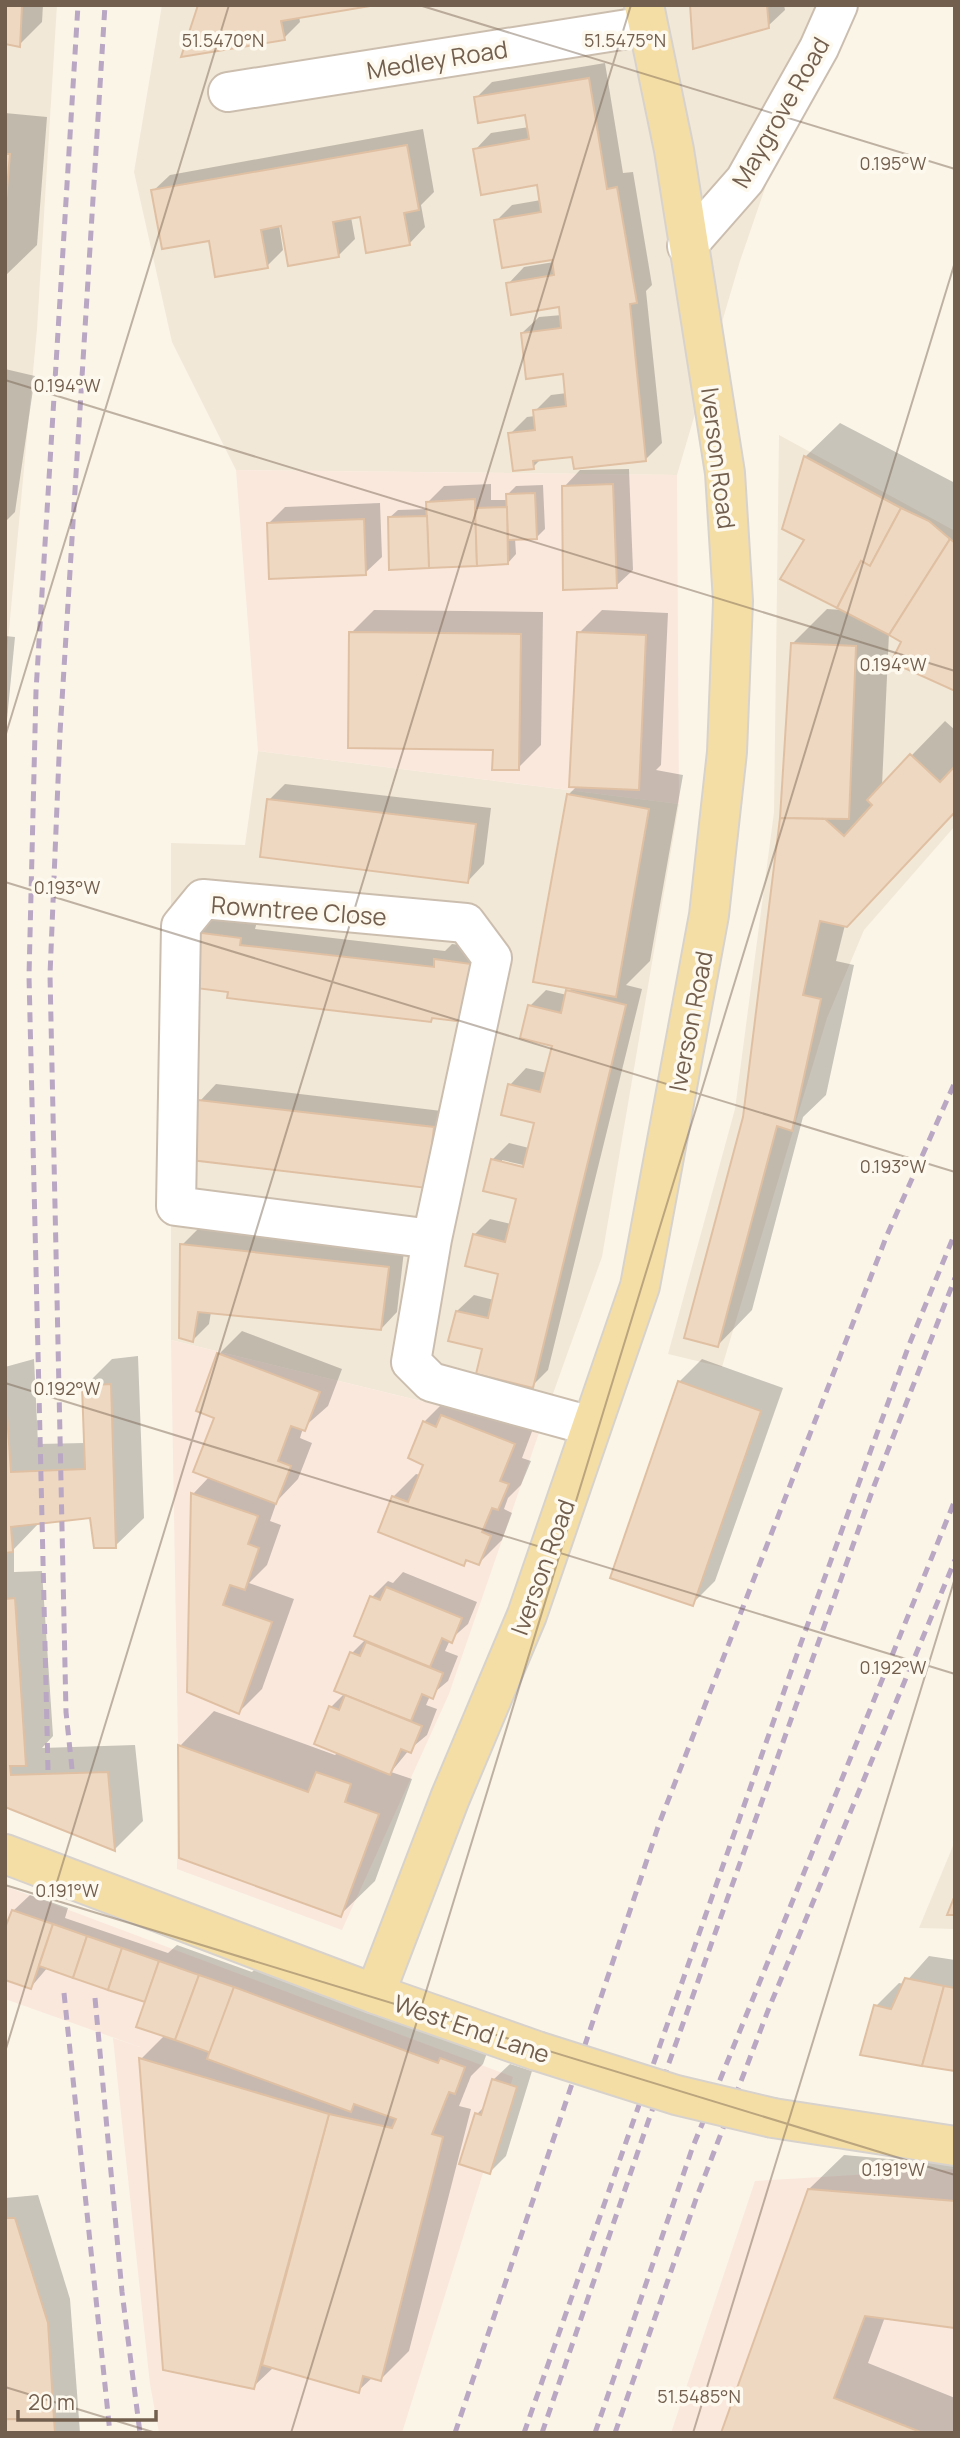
<svg xmlns="http://www.w3.org/2000/svg" width="960" height="2438" viewBox="0 0 960 2438" font-family="Manrope,sans-serif">
  <rect width="100%" height="100%" fill="#fbf5e8"/>
  <g fill="#f2e8d7">
    <polygon points="5,5 57,5 37,329 5,673"/>
    <polygon points="162,5 828,5 740,261 677,475 236,470 172,342 134,172"/>
    <polygon points="779,435 955,531 955,826 864,930 827,1018 722,1367 668,1354 735,1109 774,812"/>
    <polygon points="258,751 679,804 602,1257 540,1430 171,1340 171,843 245,845"/>
    <polygon points="955,1841 955,1929 919,1928"/>
  </g>
  <g fill="#fae8dd">
    <polygon points="236,470 677,475 679,804 258,751"/>
    <polygon points="171,1340 540,1430 449,1694 342,1930 177,1869 178,1745"/>
    <polygon points="5,1886 513,2077 402,2433 159,2433 150,2384 113,2038 140,2047 5,1999"/>
    <polygon points="955,2169 955,2433 671,2433 755,2181"/>
  </g>
  <g fill="#0003" fill-rule="evenodd">
    <polygon points="5,5 43,5 42,22 19,45"/>
    <polygon points="200,5 299,16 300,22 284,38"/>
    <polygon points="691,5 784,5 785,10 768,26"/>
    <polygon points="605,63 623,173 633,172 652,285 646,291 662,443 645,460 573,455 541,459 533,467 510,434 527,417 535,416 535,411 551,395 567,393 565,372 522,333 539,317 562,315 561,305 508,284 524,267 554,262 553,258 496,221 512,205 541,200 538,183 475,150 491,133 529,127 526,113 476,98 492,82"/>
    <polygon points="5,113 47,117 37,245 5,276"/>
    <polygon points="423,129 434,192 421,205 425,227 409,244 362,215 351,217 355,239 339,255 283,224 279,225 283,250 267,266 211,239 153,191 170,175"/>
    <polygon points="5,369 35,376 15,512 5,522"/>
    <polygon points="840,423 955,483 955,689 904,641 889,633 882,786 945,721 955,730 955,812 845,925 836,961 854,965 826,1095 803,1117 752,1310 718,1345 782,818 793,643 827,609 843,610 806,539 805,457"/>
    <polygon points="629,469 633,570 616,586 564,487 580,470"/>
    <polygon points="491,484 491,500 508,500 508,494 516,486 543,485 545,529 537,537 515,538 516,554 508,563 389,518 398,510 428,509 428,502 444,486"/>
    <polygon points="380,503 382,557 365,573 269,523 285,507"/>
    <polygon points="374,610 543,612 541,745 518,768 351,633"/>
    <path d="M 602,610 L 668,613 L 661,765 L 656,770 L 683,775 L 650,961 L 626,985 L 642,989 L 548,1370 L 532,1386 L 484,1348 L 457,1311 L 474,1295 L 494,1300 L 500,1273 L 474,1235 L 490,1219 L 511,1224 L 518,1198 L 492,1160 L 509,1143 L 529,1148 L 536,1122 L 510,1085 L 526,1068 L 547,1073 L 554,1045 L 530,1006 L 546,990 L 567,995 L 572,988 L 568,795 L 578,785 L 579,633 ZM 502,1160 L 532,1167 L 531,1170 L 502,1163 Z"/>
    <polygon points="5,636 15,637 5,740"/>
    <polygon points="285,784 491,808 484,864 468,881 269,800"/>
    <polygon points="212,916 257,922 255,929 445,951 452,944 486,948 431,1020 230,991 196,932"/>
    <polygon points="216,1084 450,1112 443,1169 200,1101"/>
    <polygon points="198,1229 404,1251 397,1312 381,1329 211,1312 209,1324 193,1340 182,1245"/>
    <polygon points="242,1331 342,1369 328,1406 303,1428 300,1438 312,1443 298,1479 277,1501 270,1521 281,1525 267,1565 249,1583 294,1599 262,1689 239,1712 193,1494 209,1477 219,1354"/>
    <polygon points="138,1356 144,1518 115,1546 92,1516 40,1522 14,1549 14,1572 42,1571 53,1736 42,1748 135,1745 143,1821 115,1849 5,1805 5,1367 34,1359 38,1444 85,1443 84,1387 112,1359"/>
    <polygon points="702,1359 783,1388 715,1581 692,1604 679,1382"/>
    <polygon points="447,1399 536,1421 522,1458 531,1461 521,1485 508,1498 504,1509 512,1513 502,1540 479,1563 469,1559 464,1564 393,1497 416,1474 421,1475 425,1464 424,1422"/>
    <polygon points="403,1572 477,1602 468,1624 450,1640 445,1651 458,1656 448,1681 430,1696 426,1705 437,1709 427,1735 409,1750 391,1772 412,1779 375,1881 340,1915 181,1857 180,1746 214,1711 335,1755 338,1752 331,1707 345,1693 352,1653 365,1640 372,1597 388,1581 393,1583"/>
    <polygon points="30,1895 68,1908 65,1918 168,1953 177,1945 252,1972 264,1960 492,2039 483,2064 471,2076 459,2106 471,2109 409,2351 381,2379 373,2377 358,2391 274,2367 253,2387 141,2059 165,2035 149,1995 48,1967 31,1987 13,1911"/>
    <polygon points="929,1956 955,1960 955,2068 876,2006 899,1983 904,1984"/>
    <polygon points="510,2064 532,2071 506,2156 490,2172 477,2114 486,2105 493,2080"/>
    <polygon points="844,2155 955,2165 955,2326 885,2317 868,2363 955,2398 955,2433 723,2433 809,2189"/>
    <polygon points="38,2195 70,2299 80,2433 5,2433 5,2198"/>
  </g>
  <g fill="#eed8c2" stroke="#e0c0a3" stroke-width="2">
    <polygon points="5,5 22,5 20,47 5,44"/>
    <polygon points="198,5 376,5 281,21 285,40 181,57"/>
    <polygon points="690,5 767,5 769,28 693,49"/>
    <polygon points="589,78 607,189 617,187 637,303 630,304 646,461 574,469 572,457 533,461 534,469 513,471 508,433 535,430 533,410 566,406 563,374 526,379 521,333 561,328 559,307 511,315 506,283 554,275 552,260 502,268 494,220 541,212 537,185 481,195 473,149 529,139 525,115 478,123 474,97"/>
    <polygon points="407,145 419,210 404,213 410,245 366,253 360,217 333,222 339,257 288,266 281,226 261,230 268,268 215,277 209,241 162,249 151,190"/>
    <polygon points="5,154 10,154 5,211"/>
    <polygon points="804,456 901,508 870,566 861,561 837,608 780,579 804,540 782,529"/>
    <polygon points="613,484 617,588 563,590 562,486"/>
    <polygon points="535,493 537,539 508,540 506,494"/>
    <polygon points="475,499 477,566 429,568 426,502"/>
    <polygon points="507,507 508,564 477,566 475,508"/>
    <polygon points="901,508 929,521 950,539 889,635 837,608 861,561 870,566"/>
    <polygon points="427,516 429,568 389,570 388,517"/>
    <polygon points="364,519 366,575 269,579 267,523"/>
    <polygon points="950,539 955,543 955,691 891,662 901,642 889,635"/>
    <polygon points="349,632 521,634 519,770 492,770 493,750 348,748"/>
    <polygon points="577,632 646,635 639,790 569,787"/>
    <polygon points="791,643 856,646 849,819 780,818"/>
    <polygon points="910,754 940,782 955,766 955,812 847,927 820,921 803,995 821,999 792,1131 777,1126 718,1347 684,1338 743,1117 780,818 825,819 844,836 872,805 867,800"/>
    <polygon points="567,794 649,809 616,997 533,982"/>
    <polygon points="267,799 476,824 468,883 260,857"/>
    <polygon points="194,932 241,938 240,945 434,967 434,959 471,964 464,1022 432,1018 431,1022 227,998 228,992 188,987"/>
    <polygon points="566,990 626,1005 533,1388 476,1374 482,1349 448,1341 456,1311 488,1318 498,1274 465,1266 473,1234 505,1242 516,1199 483,1191 491,1159 523,1167 534,1123 501,1115 508,1084 540,1092 552,1046 520,1038 528,1005 561,1013"/>
    <polygon points="198,1100 434,1127 427,1188 191,1160"/>
    <polygon points="180,1244 389,1267 381,1330 198,1312 193,1342 179,1338"/>
    <polygon points="217,1353 320,1392 305,1431 291,1426 278,1461 291,1466 276,1504 193,1472 214,1418 196,1411"/>
    <polygon points="678,1381 761,1411 693,1606 610,1578"/>
    <polygon points="111,1384 116,1548 94,1548 90,1518 11,1527 13,1552 5,1553 5,1386 11,1472 85,1469 82,1386"/>
    <polygon points="441,1415 515,1444 500,1481 509,1484 498,1510 492,1508 482,1532 491,1536 479,1565 466,1560 464,1566 378,1532 392,1496 408,1502 423,1465 408,1458 423,1421 436,1427"/>
    <polygon points="191,1493 258,1516 248,1544 259,1548 245,1590 230,1585 223,1605 272,1622 239,1714 187,1692"/>
    <polygon points="386,1587 462,1618 452,1643 442,1638 430,1667 354,1636 370,1596 380,1600"/>
    <polygon points="15,1598 26,1766 10,1766 11,1775 108,1772 115,1851 5,1807 5,1599"/>
    <polygon points="366,1642 443,1673 433,1699 422,1694 411,1721 334,1691 350,1652 360,1656"/>
    <polygon points="345,1695 422,1726 411,1753 401,1749 390,1775 314,1744 329,1706 339,1710"/>
    <polygon points="178,1745 308,1792 316,1772 351,1784 345,1802 379,1814 341,1917 179,1858"/>
    <polygon points="955,1895 955,1915 947,1915"/>
    <polygon points="12,1910 53,1924 31,1989 5,1980 5,1928"/>
    <polygon points="53,1924 87,1936 73,1978 39,1966"/>
    <polygon points="87,1936 122,1948 108,1990 73,1978"/>
    <polygon points="122,1948 159,1961 145,2002 108,1990"/>
    <polygon points="159,1961 199,1975 175,2040 136,2027"/>
    <polygon points="199,1975 234,1987 211,2053 175,2040"/>
    <polygon points="905,1978 944,1986 922,2066 860,2055 874,2005 891,2009"/>
    <polygon points="944,1986 955,1988 955,2071 922,2066"/>
    <polygon points="234,1987 438,2063 440,2058 465,2067 455,2094 449,2092 432,2134 443,2137 381,2381 363,2376 359,2393 262,2365 329,2114 392,2128 396,2119 354,2104 351,2112 207,2059"/>
    <polygon points="139,2058 329,2114 254,2389 163,2370"/>
    <polygon points="492,2079 517,2087 490,2174 459,2164 475,2113 481,2115"/>
    <polygon points="808,2189 955,2201 955,2328 865,2316 834,2398 923,2433 721,2433"/>
    <polygon points="5,2218 15,2218 48,2323 54,2420 5,2419"/>
    <polygon points="5,2419 54,2420 55,2433 5,2433"/>
  </g>
  <g fill="none" stroke-linecap="round" stroke-linejoin="round">
    <defs>
      <g id="minor">
        <polyline points="228,92 647,26"/>
        <polyline points="687,246 745,180 819,48 838,5"/>
        <polyline points="432,1239 176,1206 181,926 203,899 466,923 492,958 432,1239 411,1362 431,1382 591,1426"/>
      </g>
      <g id="major">
        <polyline points="5,1854 375,1994 537,2051"/>
        <polyline points="375,1994 450,1798 527,1615 640,1286 709,915 727,752 733,601 725,473 674,150 644,5"/>
        <polyline points="773,2118 955,2146"/>
      </g>
    </defs>
    <use href="#minor" stroke="#ccbeaf" stroke-width="42"/>
    <use href="#major" stroke="#d8d2cd" stroke-width="42"/>
    <use href="#minor" stroke="#fff" stroke-width="38"/>
    <use href="#major" stroke="#f4dea6" stroke-width="38"/>
    <g stroke="#b9a7c4" stroke-width="5" stroke-dasharray="10 7" stroke-linecap="butt">
      <polyline points="72,1769 66,1712 50,975 60,733 105,5"/>
      <polyline points="48,1770 29,976 36,691 78,5"/>
      <polyline points="64,1993 110,2433"/>
      <polyline points="95,1998 122,2292 140,2433"/>
      <polyline points="455,2433 659,1824 887,1235 955,1082"/>
      <polyline points="524,2433 801,1643 909,1345 955,1233"/>
      <polyline points="542,2433 648,2122 874,1486 955,1278"/>
      <polyline points="595,2433 692,2149 955,1500"/>
      <polyline points="615,2433 696,2199 769,2008 955,1560"/>
    </g>
    <defs>
      <polyline id="major-bridge" points="537,2051 676,2095 773,2118"/>
    </defs>
    <use href="#major-bridge" stroke="#d8d2cd" stroke-width="42" stroke-linecap="butt"/>
    <use href="#major-bridge" stroke="#f4dea6" stroke-width="38"/>
  </g>
  <path fill="none" stroke="#735f4e" stroke-width="2" stroke-opacity="0.45" d="M 419,5 L 955,169M 5,380 L 955,671M 5,737 L 229,5M 5,882 L 955,1172M 5,1383 L 955,1674M 5,1885 L 955,2175M 5,2052 L 631,5M 5,2387 L 156,2433M 291,2433 L 955,262M 693,2433 L 955,1578"/>
  <g text-anchor="middle" dominant-baseline="central" stroke-width="7" stroke-linejoin="round" paint-order="stroke">
    <g font-size="24" fill="#735f4e" stroke="#fef9ee">
      <text transform="translate(437 59) rotate(-9)">Medley Road</text>
      <text transform="translate(780 112) rotate(-60)">Maygrove Road</text>
      <text transform="translate(719 458) rotate(83)">Iverson Road</text>
      <text transform="translate(299 910) rotate(4)">Rowntree Close</text>
      <text transform="translate(690 1021) rotate(-79)">Iverson Road</text>
      <text transform="translate(542 1567) rotate(-70)">Iverson Road</text>
      <text transform="translate(472 2028) rotate(19)">West End Lane</text>
    </g>
  </g>
  <g font-size="18" text-anchor="middle" fill="#735f4e" stroke="#fef9ee" stroke-width="7" stroke-linejoin="round" paint-order="stroke">
    <text x="223" y="47">51.5470°N</text>
    <text x="625" y="47">51.5475°N</text>
    <text x="893" y="170">0.195°W</text>
    <text x="67" y="392">0.194°W</text>
    <text x="893" y="671">0.194°W</text>
    <text x="67" y="894">0.193°W</text>
    <text x="893" y="1173">0.193°W</text>
    <text x="67" y="1395">0.192°W</text>
    <text x="893" y="1674">0.192°W</text>
    <text x="67" y="1897">0.191°W</text>
    <text x="893" y="2176">0.191°W</text>
    <text x="699" y="2403">51.5485°N</text>
  </g>
  <rect width="960" height="2438" fill="none" stroke="#735f4e" stroke-width="14"/>
  <path d="M18 2410v10h138v-10" fill="none" stroke="#735f4e" stroke-width="3.5"/>
  <text x="28" y="2410" font-size="21" fill="#735f4e" stroke="#fef9ee" stroke-width="5" paint-order="stroke">20 m</text>
</svg>
